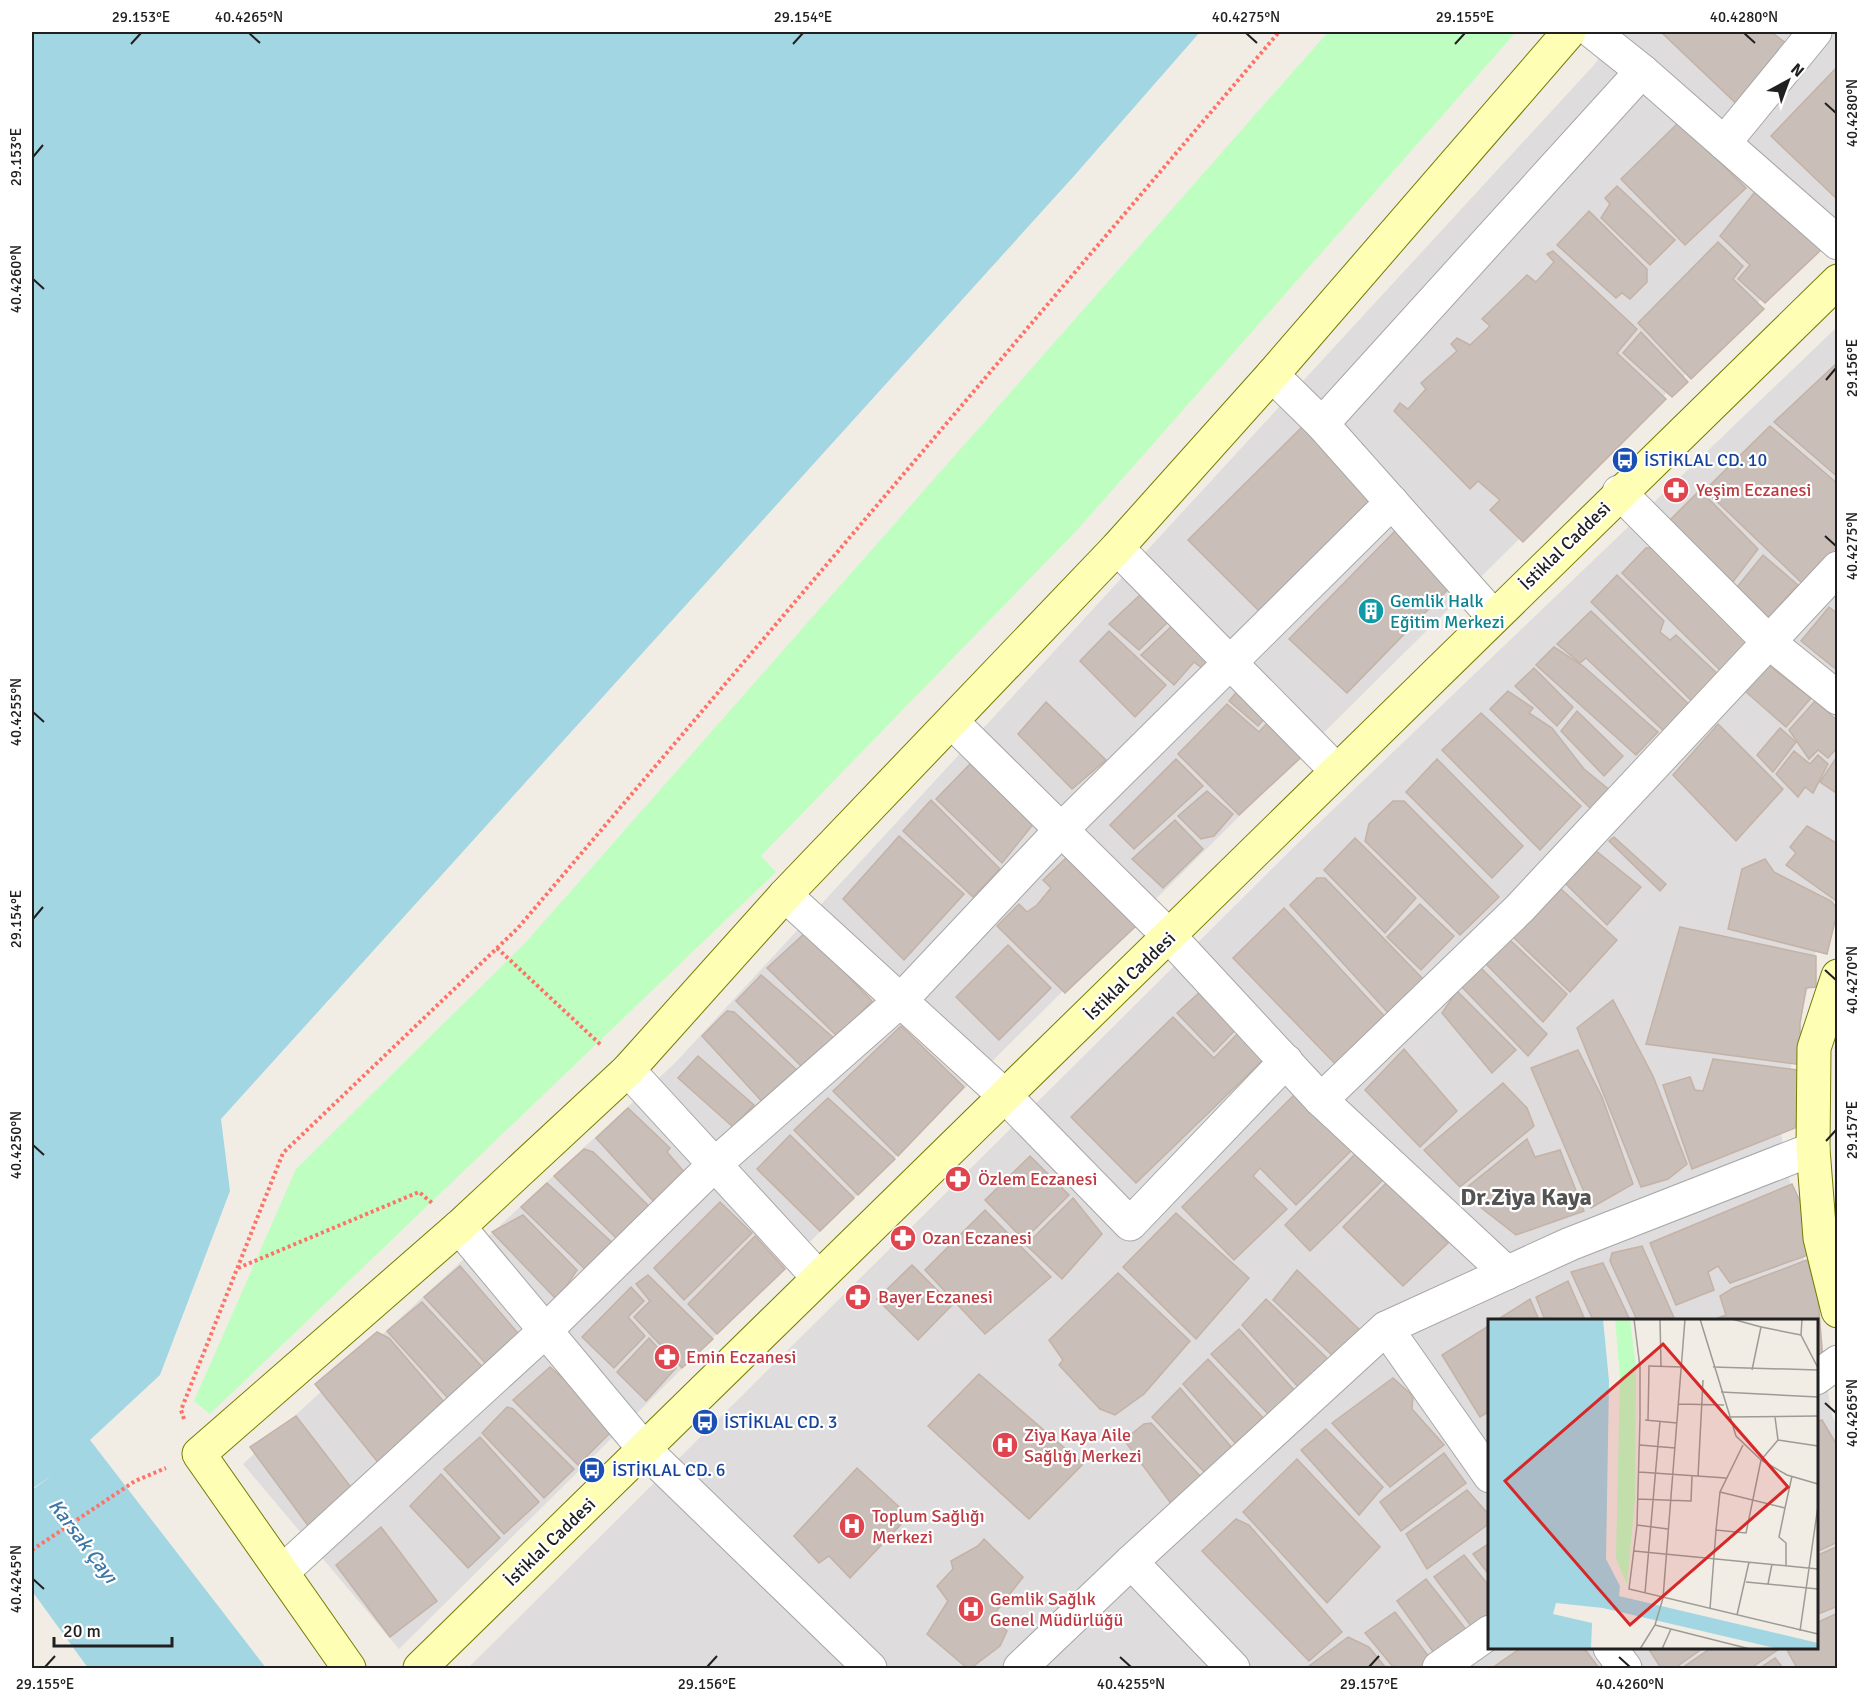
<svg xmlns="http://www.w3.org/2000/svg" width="1869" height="1700" viewBox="0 0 1869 1700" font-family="Signika,sans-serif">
  <rect width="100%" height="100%" fill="#f1ede5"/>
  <g fill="#dedcdc">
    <polygon points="1617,32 1837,32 1837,224 399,1649 243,1464 675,1063 1594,65"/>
    <polygon points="1837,327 1837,897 1819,937 1779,1122 1815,1320 1490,1320 1490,1648 1816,1648 1817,1328 1832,1415 1837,1427 1837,1668 468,1668 1296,845"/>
  </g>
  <polygon fill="#bffec1" points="1328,32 1516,32 1079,528 761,856 776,872 210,1414 194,1401 296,1169 526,942"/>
  <polygon fill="#a2d6e3" points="32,32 1200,32 1074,176 221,1119 230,1191 160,1375 90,1440 266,1668 88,1668 32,1591 32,1490 53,1475 32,1489"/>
  <g fill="#c9bfb8" stroke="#c4b2a6" stroke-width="1.5">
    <polygon points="1661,32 1771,32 1787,44 1740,107"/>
    <polygon points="1838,66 1838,200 1771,136"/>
    <polygon points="1679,122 1746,188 1685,245 1621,179"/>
    <polygon points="1617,186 1675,240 1650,265 1601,218 1610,204 1605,198"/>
    <polygon points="1758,188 1822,249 1765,303 1738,279 1750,265 1720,236"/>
    <polygon points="1589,211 1647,269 1647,282 1630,299 1622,293 1616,298 1557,245"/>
    <polygon points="1718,242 1743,266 1733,279 1764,309 1691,379 1638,323"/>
    <polygon points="1553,251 1637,329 1617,353 1666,399 1523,542 1490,510 1500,500 1478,481 1470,489 1394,411 1400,403 1408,409 1426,389 1421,383 1457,351 1451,344 1457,338 1470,345 1485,331 1490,326 1482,319 1527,275 1536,282 1554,262 1547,254"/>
    <polygon points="1641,332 1688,382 1672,397 1623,353"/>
    <polygon points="1838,362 1838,477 1774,422"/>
    <polygon points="1303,426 1378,500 1261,613 1188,540"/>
    <polygon points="1770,426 1838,484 1838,550 1804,585 1705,490"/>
    <polygon points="1700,490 1758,549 1729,587 1664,526"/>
    <polygon points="1395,531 1454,583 1347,693 1289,639"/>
    <polygon points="1654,547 1751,644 1725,675 1622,573 1646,548"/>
    <polygon points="1763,555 1798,585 1763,623 1733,592"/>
    <polygon points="1617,575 1664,621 1660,632 1670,640 1676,635 1719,675 1698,707 1591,602"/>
    <polygon points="1140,595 1172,618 1139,650 1109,624"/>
    <polygon points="1829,607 1838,614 1838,671 1801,641"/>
    <polygon points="1591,611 1695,710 1670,737 1586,658 1580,663 1557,644"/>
    <polygon points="1175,623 1213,658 1203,669 1194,662 1174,685 1141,655"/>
    <polygon points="1109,631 1166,685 1135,717 1080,661"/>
    <polygon points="1554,647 1583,666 1658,732 1636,755 1536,665"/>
    <polygon points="1767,664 1811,698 1786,727 1746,692"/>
    <polygon points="1534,668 1573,707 1557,726 1515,686"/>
    <polygon points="1240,688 1269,713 1258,726 1229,701"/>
    <polygon points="1508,691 1533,708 1529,713 1552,728 1584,769 1611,791 1593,811 1490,709"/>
    <polygon points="1815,701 1838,721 1838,747 1828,758 1818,750 1809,759 1789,730"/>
    <polygon points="1046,702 1106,760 1072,789 1018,734"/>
    <polygon points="1227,704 1259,732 1270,720 1310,749 1239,815 1178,754"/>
    <polygon points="1577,711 1623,756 1604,776 1561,731"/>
    <polygon points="1481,713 1581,806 1540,850 1442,750"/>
    <polygon points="1718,724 1783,789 1736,841 1673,775"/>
    <polygon points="1780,728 1796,742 1773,772 1757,755"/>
    <polygon points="1794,751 1810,764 1818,755 1828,764 1813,793 1805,787 1798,797 1776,774"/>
    <polygon points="1838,755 1838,794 1820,782"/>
    <polygon points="1176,759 1203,786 1134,849 1110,825"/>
    <polygon points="1437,759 1523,846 1492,878 1406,792"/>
    <polygon points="971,763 1034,823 1002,863 936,799"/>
    <polygon points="1207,791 1233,814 1214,836 1201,839 1178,816"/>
    <polygon points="931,800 1000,869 973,897 903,831"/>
    <polygon points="1393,801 1404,801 1499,897 1460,935 1365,841 1369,824"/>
    <polygon points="1175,820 1203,849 1163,888 1132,859"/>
    <polygon points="1807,826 1838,844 1838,902 1786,865 1796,853 1790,847"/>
    <polygon points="899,836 964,894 904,960 843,899"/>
    <polygon points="1614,837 1666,884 1660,891 1609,841"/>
    <polygon points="1355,838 1416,898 1385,933 1324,870"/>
    <polygon points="1595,850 1641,887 1607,925 1564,882"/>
    <polygon points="1066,858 1136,926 1065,993 997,926 1019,904 1027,912 1037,905 1051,888 1043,880"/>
    <polygon points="1765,859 1774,872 1831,901 1838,909 1827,954 1728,929 1742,869"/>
    <polygon points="1317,878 1325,878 1424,980 1390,1015 1290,905"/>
    <polygon points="1561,889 1617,940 1570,992 1513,937"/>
    <polygon points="1420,904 1454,936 1421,970 1387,937"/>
    <polygon points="1284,908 1388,1020 1340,1069 1233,958"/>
    <polygon points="1680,927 1816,956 1816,987 1806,988 1800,1023 1800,1033 1806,1036 1803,1065 1646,1044"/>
    <polygon points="806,932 872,1001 838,1037 767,968"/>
    <polygon points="1510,940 1567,994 1543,1022 1486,964"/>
    <polygon points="1008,945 1051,988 999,1040 956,997"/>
    <polygon points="1480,967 1547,1034 1528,1056 1460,985"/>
    <polygon points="761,975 835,1039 804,1069 736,1001"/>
    <polygon points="1202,990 1240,1025 1214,1052 1177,1013"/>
    <polygon points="1457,991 1516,1050 1492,1073 1442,1013"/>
    <polygon points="1613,1000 1653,1076 1687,1164 1668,1179 1641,1187 1577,1028"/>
    <polygon points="727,1011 734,1012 799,1072 767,1107 702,1036"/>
    <polygon points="1173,1017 1214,1058 1241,1030 1258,1046 1262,1061 1136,1183 1071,1117"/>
    <polygon points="901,1026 964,1087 898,1156 833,1091"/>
    <polygon points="1404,1049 1457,1111 1420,1147 1365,1090"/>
    <polygon points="1578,1050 1602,1097 1633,1184 1591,1208 1531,1068"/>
    <polygon points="698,1056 754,1105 733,1127 678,1078"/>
    <polygon points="1713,1059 1805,1071 1795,1128 1692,1169 1663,1085 1690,1077 1695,1090 1703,1091"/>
    <polygon points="1503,1083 1527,1108 1534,1126 1460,1187 1424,1150"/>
    <polygon points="1299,1090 1355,1147 1296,1205 1260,1168 1253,1176 1287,1209 1234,1260 1182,1207"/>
    <polygon points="828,1098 895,1159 858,1195 794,1130"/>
    <polygon points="628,1108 670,1148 667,1152 686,1174 655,1203 596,1138"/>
    <polygon points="790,1135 854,1198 820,1231 757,1169"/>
    <polygon points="1527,1139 1535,1157 1560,1150 1584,1211 1516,1235 1461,1192"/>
    <polygon points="584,1149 593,1152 651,1208 618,1240 554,1176"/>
    <polygon points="1360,1149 1387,1176 1310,1251 1285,1225"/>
    <polygon points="1030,1156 1069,1195 1024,1240 985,1200"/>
    <polygon points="1388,1181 1448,1243 1403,1286 1343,1227"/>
    <polygon points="547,1183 616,1246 589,1273 521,1207"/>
    <polygon points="1792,1184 1807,1216 1811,1254 1730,1283 1718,1266 1708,1272 1714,1290 1676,1305 1650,1243"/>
    <polygon points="1073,1198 1102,1234 1062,1279 1026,1245"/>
    <polygon points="720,1202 752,1233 684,1300 654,1268"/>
    <polygon points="985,1210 1051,1277 985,1334 925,1270"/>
    <polygon points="1176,1213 1249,1278 1196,1339 1123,1267"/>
    <polygon points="523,1215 577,1270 557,1300 492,1232"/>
    <polygon points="755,1236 785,1269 717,1334 688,1304"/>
    <polygon points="1642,1246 1675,1320 1637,1320 1610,1261 1612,1253"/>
    <polygon points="1807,1260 1818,1300 1823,1360 1816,1365 1816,1320 1713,1320 1726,1315 1720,1296 1733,1288"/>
    <polygon points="1603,1263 1630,1320 1593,1320 1571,1272"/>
    <polygon points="912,1265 952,1305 918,1340 877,1299"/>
    <polygon points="460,1266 523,1339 491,1369 424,1297"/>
    <polygon points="1297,1270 1362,1332 1334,1357 1273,1300"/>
    <polygon points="1118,1273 1190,1341 1144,1394 1115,1415 1100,1409 1059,1365 1063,1360 1049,1340"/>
    <polygon points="648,1275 713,1339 682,1368 634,1317 650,1301 636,1284"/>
    <polygon points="1568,1281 1585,1320 1545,1320 1536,1297"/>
    <polygon points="631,1287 644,1301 628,1317 645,1336 614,1368 582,1337"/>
    <polygon points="1266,1299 1330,1361 1299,1388 1242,1325"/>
    <polygon points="1530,1299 1539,1320 1497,1320"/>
    <polygon points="422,1302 488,1373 454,1405 387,1331"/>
    <polygon points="1490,1325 1490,1411 1480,1417 1442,1355"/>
    <polygon points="1239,1329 1296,1392 1270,1416 1211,1354"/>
    <polygon points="377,1332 389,1338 451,1410 384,1470 315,1384"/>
    <polygon points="649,1338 676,1368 646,1401 617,1372"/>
    <polygon points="1208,1359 1266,1421 1237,1445 1183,1384"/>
    <polygon points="550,1367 587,1399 612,1431 578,1465 513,1400"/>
    <polygon points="979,1374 1083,1464 1029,1519 928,1426"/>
    <polygon points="1393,1378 1413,1396 1412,1409 1444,1445 1390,1487 1332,1423"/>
    <polygon points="1180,1388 1234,1450 1205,1473 1152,1417"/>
    <polygon points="507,1407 513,1409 574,1469 544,1498 482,1433"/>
    <polygon points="296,1416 357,1495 312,1531 250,1447"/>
    <polygon points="1822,1420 1838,1447 1838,1542 1816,1552 1816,1422"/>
    <polygon points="1151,1423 1202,1478 1172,1505 1124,1440 1144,1424"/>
    <polygon points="1326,1429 1383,1487 1359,1515 1301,1450"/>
    <polygon points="480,1437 539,1502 504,1534 444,1469"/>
    <polygon points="1444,1453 1466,1483 1401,1531 1380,1502"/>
    <polygon points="1297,1459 1380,1547 1327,1603 1243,1512"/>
    <polygon points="857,1468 909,1516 850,1578 829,1556 819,1563 794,1536"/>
    <polygon points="441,1474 500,1538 468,1568 410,1506"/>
    <polygon points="1467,1490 1490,1516 1490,1523 1427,1569 1406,1534"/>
    <polygon points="1236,1519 1249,1525 1342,1632 1309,1661 1202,1551"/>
    <polygon points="381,1527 437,1601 390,1637 336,1565"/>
    <polygon points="984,1539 1023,1577 992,1617 1007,1631 1000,1646 971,1668 967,1668 927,1634 948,1601 937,1586 953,1569 951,1561 978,1546"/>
    <polygon points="1490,1543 1490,1576 1473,1554"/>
    <polygon points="1838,1546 1838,1606 1816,1615 1816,1556"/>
    <polygon points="1464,1555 1490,1587 1490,1623 1477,1634 1434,1577"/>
    <polygon points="1426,1579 1472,1637 1439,1660 1397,1601"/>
    <polygon points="1395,1612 1436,1666 1433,1668 1394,1668 1365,1633"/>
    <polygon points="1838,1613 1838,1668 1797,1668 1786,1648 1816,1648 1816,1623"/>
    <polygon points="1348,1637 1369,1647 1386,1668 1311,1668 1309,1666"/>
    <polygon points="1521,1648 1584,1648 1599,1668 1492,1668"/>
    <polygon points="1648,1648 1703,1648 1675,1668 1661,1668"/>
    <polygon points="1711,1648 1778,1648 1779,1649 1751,1668 1682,1668"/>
    <polygon points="1775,1658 1783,1668 1760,1668"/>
  </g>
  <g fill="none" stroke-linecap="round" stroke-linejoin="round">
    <defs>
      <g id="street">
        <polyline points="1593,32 1642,71 1838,243"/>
        <polyline points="1724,143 1815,32"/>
        <polyline points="1272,375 1322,424 1493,616"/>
        <polyline points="1322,424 1642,71"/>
        <polyline points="1619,492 1770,643 1838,698"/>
        <polyline points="1117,548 1336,770"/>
        <polyline points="952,722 1170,937 1321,1100 1507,1273"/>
        <polyline points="785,895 1006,1097 1130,1224 1286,1061"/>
        <polyline points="628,1070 818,1277"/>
        <polyline points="1321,1100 1520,908 1838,568"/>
        <polyline points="459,1227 645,1450 870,1668"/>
        <polyline points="1816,1378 1838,1362"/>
        <polyline points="1490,1476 1386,1328 1570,1244 1813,1149"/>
        <polyline points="1131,1562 1386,1328"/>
        <polyline points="282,1572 545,1331 714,1165 901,1000 1060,831 1392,502"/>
        <polyline points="1610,1648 1625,1668"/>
        <polyline points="1020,1668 1131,1562 1233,1668"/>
        <polyline points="1439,1668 1490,1632"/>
      </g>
      <g id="secondary">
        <polyline points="1838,976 1814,1048 1813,1149 1820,1238 1838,1311"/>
        <polyline points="349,1668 199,1454 459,1227 628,1070 785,895 1117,548 1272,375 1569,32"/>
        <polyline points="420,1668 1838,281"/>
      </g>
    </defs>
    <use href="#street" stroke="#a7a7a7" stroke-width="35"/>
    <use href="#secondary" stroke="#747d00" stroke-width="35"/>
    <g stroke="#ff7268" stroke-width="4" stroke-dasharray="3 3" stroke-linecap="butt">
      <polyline points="497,948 601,1045"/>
      <polyline points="238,1268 419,1192 432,1203"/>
      <polyline points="184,1419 181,1410 283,1153 518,928 1279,32"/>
      <polyline points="32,1550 135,1481 166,1468"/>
    </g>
    <use href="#street" stroke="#fff" stroke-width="33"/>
    <use href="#secondary" stroke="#feffb5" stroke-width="33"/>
  </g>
  <path fill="none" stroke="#202020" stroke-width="2" d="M 249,33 L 260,43M 1246,33 L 1257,43M 1744,33 L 1755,43M 131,44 L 141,33M 793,44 L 803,33M 1455,44 L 1465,33M 1825,103 L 1836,113M 33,157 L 43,145M 33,279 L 44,289M 1826,380 L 1836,368M 1825,536 L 1836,546M 33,712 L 44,722M 33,919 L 43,907M 1825,970 L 1836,980M 1826,1141 L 1836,1130M 33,1145 L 44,1155M 1825,1403 L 1836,1413M 33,1579 L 44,1589M 1120,1657 L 1131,1667M 1619,1657 L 1630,1667M 45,1667 L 55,1656M 707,1667 L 717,1656M 1369,1667 L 1379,1656"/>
  <defs>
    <symbol id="bus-disc" viewBox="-11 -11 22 22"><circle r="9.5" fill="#1a4fb4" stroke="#fff"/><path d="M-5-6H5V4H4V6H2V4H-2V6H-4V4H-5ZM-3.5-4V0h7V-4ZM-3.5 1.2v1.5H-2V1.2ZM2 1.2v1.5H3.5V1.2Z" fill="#fff"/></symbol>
    <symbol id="pharmacy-disc" viewBox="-11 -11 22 22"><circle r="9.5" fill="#e0444e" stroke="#fff"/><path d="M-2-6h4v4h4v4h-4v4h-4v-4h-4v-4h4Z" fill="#fff"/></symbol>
    <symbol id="building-disc" viewBox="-11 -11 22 22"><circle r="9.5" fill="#0f9aa8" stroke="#fff"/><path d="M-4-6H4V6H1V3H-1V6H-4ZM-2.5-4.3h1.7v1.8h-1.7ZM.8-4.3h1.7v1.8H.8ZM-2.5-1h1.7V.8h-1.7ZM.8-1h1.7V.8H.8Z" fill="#fff"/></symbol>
    <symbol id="hospital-disc" viewBox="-11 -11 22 22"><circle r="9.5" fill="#e0444e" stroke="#fff"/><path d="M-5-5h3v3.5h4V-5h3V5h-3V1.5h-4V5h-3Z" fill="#fff"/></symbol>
  </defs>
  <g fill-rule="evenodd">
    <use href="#bus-disc" x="1610" y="445" width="30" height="30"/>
    <use href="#pharmacy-disc" x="1661" y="475" width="30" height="30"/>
    <use href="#building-disc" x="1356" y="596" width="30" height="30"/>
    <use href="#pharmacy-disc" x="943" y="1164" width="30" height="30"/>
    <use href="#pharmacy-disc" x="888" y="1223" width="30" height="30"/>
    <use href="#pharmacy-disc" x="843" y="1282" width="30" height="30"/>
    <use href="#pharmacy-disc" x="652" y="1342" width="30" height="30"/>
    <use href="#bus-disc" x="690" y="1407" width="30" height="30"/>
    <use href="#hospital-disc" x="990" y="1430" width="30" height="30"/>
    <use href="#bus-disc" x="577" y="1455" width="30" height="30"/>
    <use href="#hospital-disc" x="837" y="1511" width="30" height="30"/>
    <use href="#hospital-disc" x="956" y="1594" width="30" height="30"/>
  </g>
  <g text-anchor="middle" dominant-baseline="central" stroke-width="4.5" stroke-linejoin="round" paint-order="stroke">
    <g font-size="18" fill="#164399" stroke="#fff" text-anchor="start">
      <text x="1644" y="460">İSTİKLAL CD. 10</text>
      <text x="724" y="1422">İSTİKLAL CD. 3</text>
      <text x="612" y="1470">İSTİKLAL CD. 6</text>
    </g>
    <g font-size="18" fill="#be3a42" stroke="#fff" text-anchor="start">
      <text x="1696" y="490">Yeşim Eczanesi</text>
      <text x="978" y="1179">Özlem Eczanesi</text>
      <text x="922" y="1238">Ozan Eczanesi</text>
      <text x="878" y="1297">Bayer Eczanesi</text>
      <text x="686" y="1357">Emin Eczanesi</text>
      <text x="1024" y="1435">Ziya Kaya Aile<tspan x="1024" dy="21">Sağlığı Merkezi</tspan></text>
      <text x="872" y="1516">Toplum Sağlığı<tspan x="872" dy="21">Merkezi</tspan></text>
      <text x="990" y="1599">Gemlik Sağlık<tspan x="990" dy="21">Genel Müdürlüğü</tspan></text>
    </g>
    <g font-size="18" fill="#202020" stroke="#fff">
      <text transform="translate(1565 546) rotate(-44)">İstiklal Caddesi</text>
      <text transform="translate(1130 976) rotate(-44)">İstiklal Caddesi</text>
      <text transform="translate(550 1542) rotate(-44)">İstiklal Caddesi</text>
    </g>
    <g font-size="18" fill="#0d838f" stroke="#fff" text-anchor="start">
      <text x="1390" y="601">Gemlik Halk<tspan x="1390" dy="21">Eğitim Merkezi</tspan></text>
    </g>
    <g font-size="20" font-style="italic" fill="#3d77a8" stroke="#fff">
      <text transform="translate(83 1541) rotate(53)">Karsak Çayı</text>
    </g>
    <g font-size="24" font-weight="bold" fill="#535353" stroke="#fff">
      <text x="1526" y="1197">Dr.Ziya Kaya</text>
    </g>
  </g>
  <g transform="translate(1488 1319)">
    <rect width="330" height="330" fill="#f1ede5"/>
    <path d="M 127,0 L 142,0 L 148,49 L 147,179 L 139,266 L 128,239 L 132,58 Z" fill="#bffec1"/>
    <path d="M 0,0 L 115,0 L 121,62 L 118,240 L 132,267 L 131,277 L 330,324 L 330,330 L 291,330 L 115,289 L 68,284 L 65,295 L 104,304 L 103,330 L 0,330 Z" fill="#a2d6e3"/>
    <path fill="none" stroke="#9d9b96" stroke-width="1.5" d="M 146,0 L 152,48 L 152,100 L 149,206 L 141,270 L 330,315M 172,0 L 173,47M 212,0 L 248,117 L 273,141 L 299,156 L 330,165M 244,0 L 273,8M 314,0 L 313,16 L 330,49M 160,47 L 194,48M 225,48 L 330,51M 264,51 L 273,8 L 313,16M 233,73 L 330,78M 190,85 L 236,86M 240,98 L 330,97M 287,98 L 290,121 L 330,127M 157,101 L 189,104M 160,101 L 161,47M 152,126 L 187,129M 255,126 L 232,173 L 297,189 L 304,157M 151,153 L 238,159M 210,158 L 215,61M 149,180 L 203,182 L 204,157M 297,189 L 291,218 L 298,224 L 298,247M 149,206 L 180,210M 228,211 L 232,173M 146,232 L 330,250M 258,263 L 330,270M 280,265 L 284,245M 157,274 L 172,102M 222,290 L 228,211 L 258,214 L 273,141 L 290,121M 249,296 L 261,243M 167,306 L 262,330M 312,312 L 330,187M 152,330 L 167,306 L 175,279 L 197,0M 174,330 L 183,310"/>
    <path fill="#d62828" fill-opacity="0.15" stroke="#d62828" stroke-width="3" d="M 175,25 L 300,168 L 142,306 L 17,162 Z"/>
    <rect width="330" height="330" fill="none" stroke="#202020" stroke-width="3"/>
  </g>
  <rect width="1869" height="1700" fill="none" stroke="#ffffff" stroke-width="66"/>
  <g transform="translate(1788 81) rotate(41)" stroke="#ffffff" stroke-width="4.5" paint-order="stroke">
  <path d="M0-4.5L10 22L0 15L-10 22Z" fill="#202020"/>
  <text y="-9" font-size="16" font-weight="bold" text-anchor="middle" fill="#202020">N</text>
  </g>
  <path d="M54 1637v9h118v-9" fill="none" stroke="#202020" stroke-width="3"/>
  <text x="63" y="1637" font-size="18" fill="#202020" stroke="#ffffff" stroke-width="4.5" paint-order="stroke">20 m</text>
  <rect x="33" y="33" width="1803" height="1634" fill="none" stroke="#202020" stroke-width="2"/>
  <g font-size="15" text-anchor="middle" fill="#202020">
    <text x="141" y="22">29.153°E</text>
    <text x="249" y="22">40.4265°N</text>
    <text x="803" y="22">29.154°E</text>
    <text x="1246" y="22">40.4275°N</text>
    <text x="1465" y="22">29.155°E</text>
    <text x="1744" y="22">40.4280°N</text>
    <text transform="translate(1852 113) rotate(-90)" y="5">40.4280°N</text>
    <text transform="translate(16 157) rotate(-90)" y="5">29.153°E</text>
    <text transform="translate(16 279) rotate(-90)" y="5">40.4260°N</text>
    <text transform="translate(1852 368) rotate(-90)" y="5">29.156°E</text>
    <text transform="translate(1852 546) rotate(-90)" y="5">40.4275°N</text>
    <text transform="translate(16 712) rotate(-90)" y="5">40.4255°N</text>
    <text transform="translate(16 919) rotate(-90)" y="5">29.154°E</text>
    <text transform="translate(1852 980) rotate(-90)" y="5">40.4270°N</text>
    <text transform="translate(1852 1130) rotate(-90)" y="5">29.157°E</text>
    <text transform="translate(16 1145) rotate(-90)" y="5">40.4250°N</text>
    <text transform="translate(1852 1413) rotate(-90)" y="5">40.4265°N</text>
    <text transform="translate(16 1579) rotate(-90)" y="5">40.4245°N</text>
    <text x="45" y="1689">29.155°E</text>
    <text x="707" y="1689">29.156°E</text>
    <text x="1131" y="1689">40.4255°N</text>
    <text x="1369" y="1689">29.157°E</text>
    <text x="1630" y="1689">40.4260°N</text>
  </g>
</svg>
